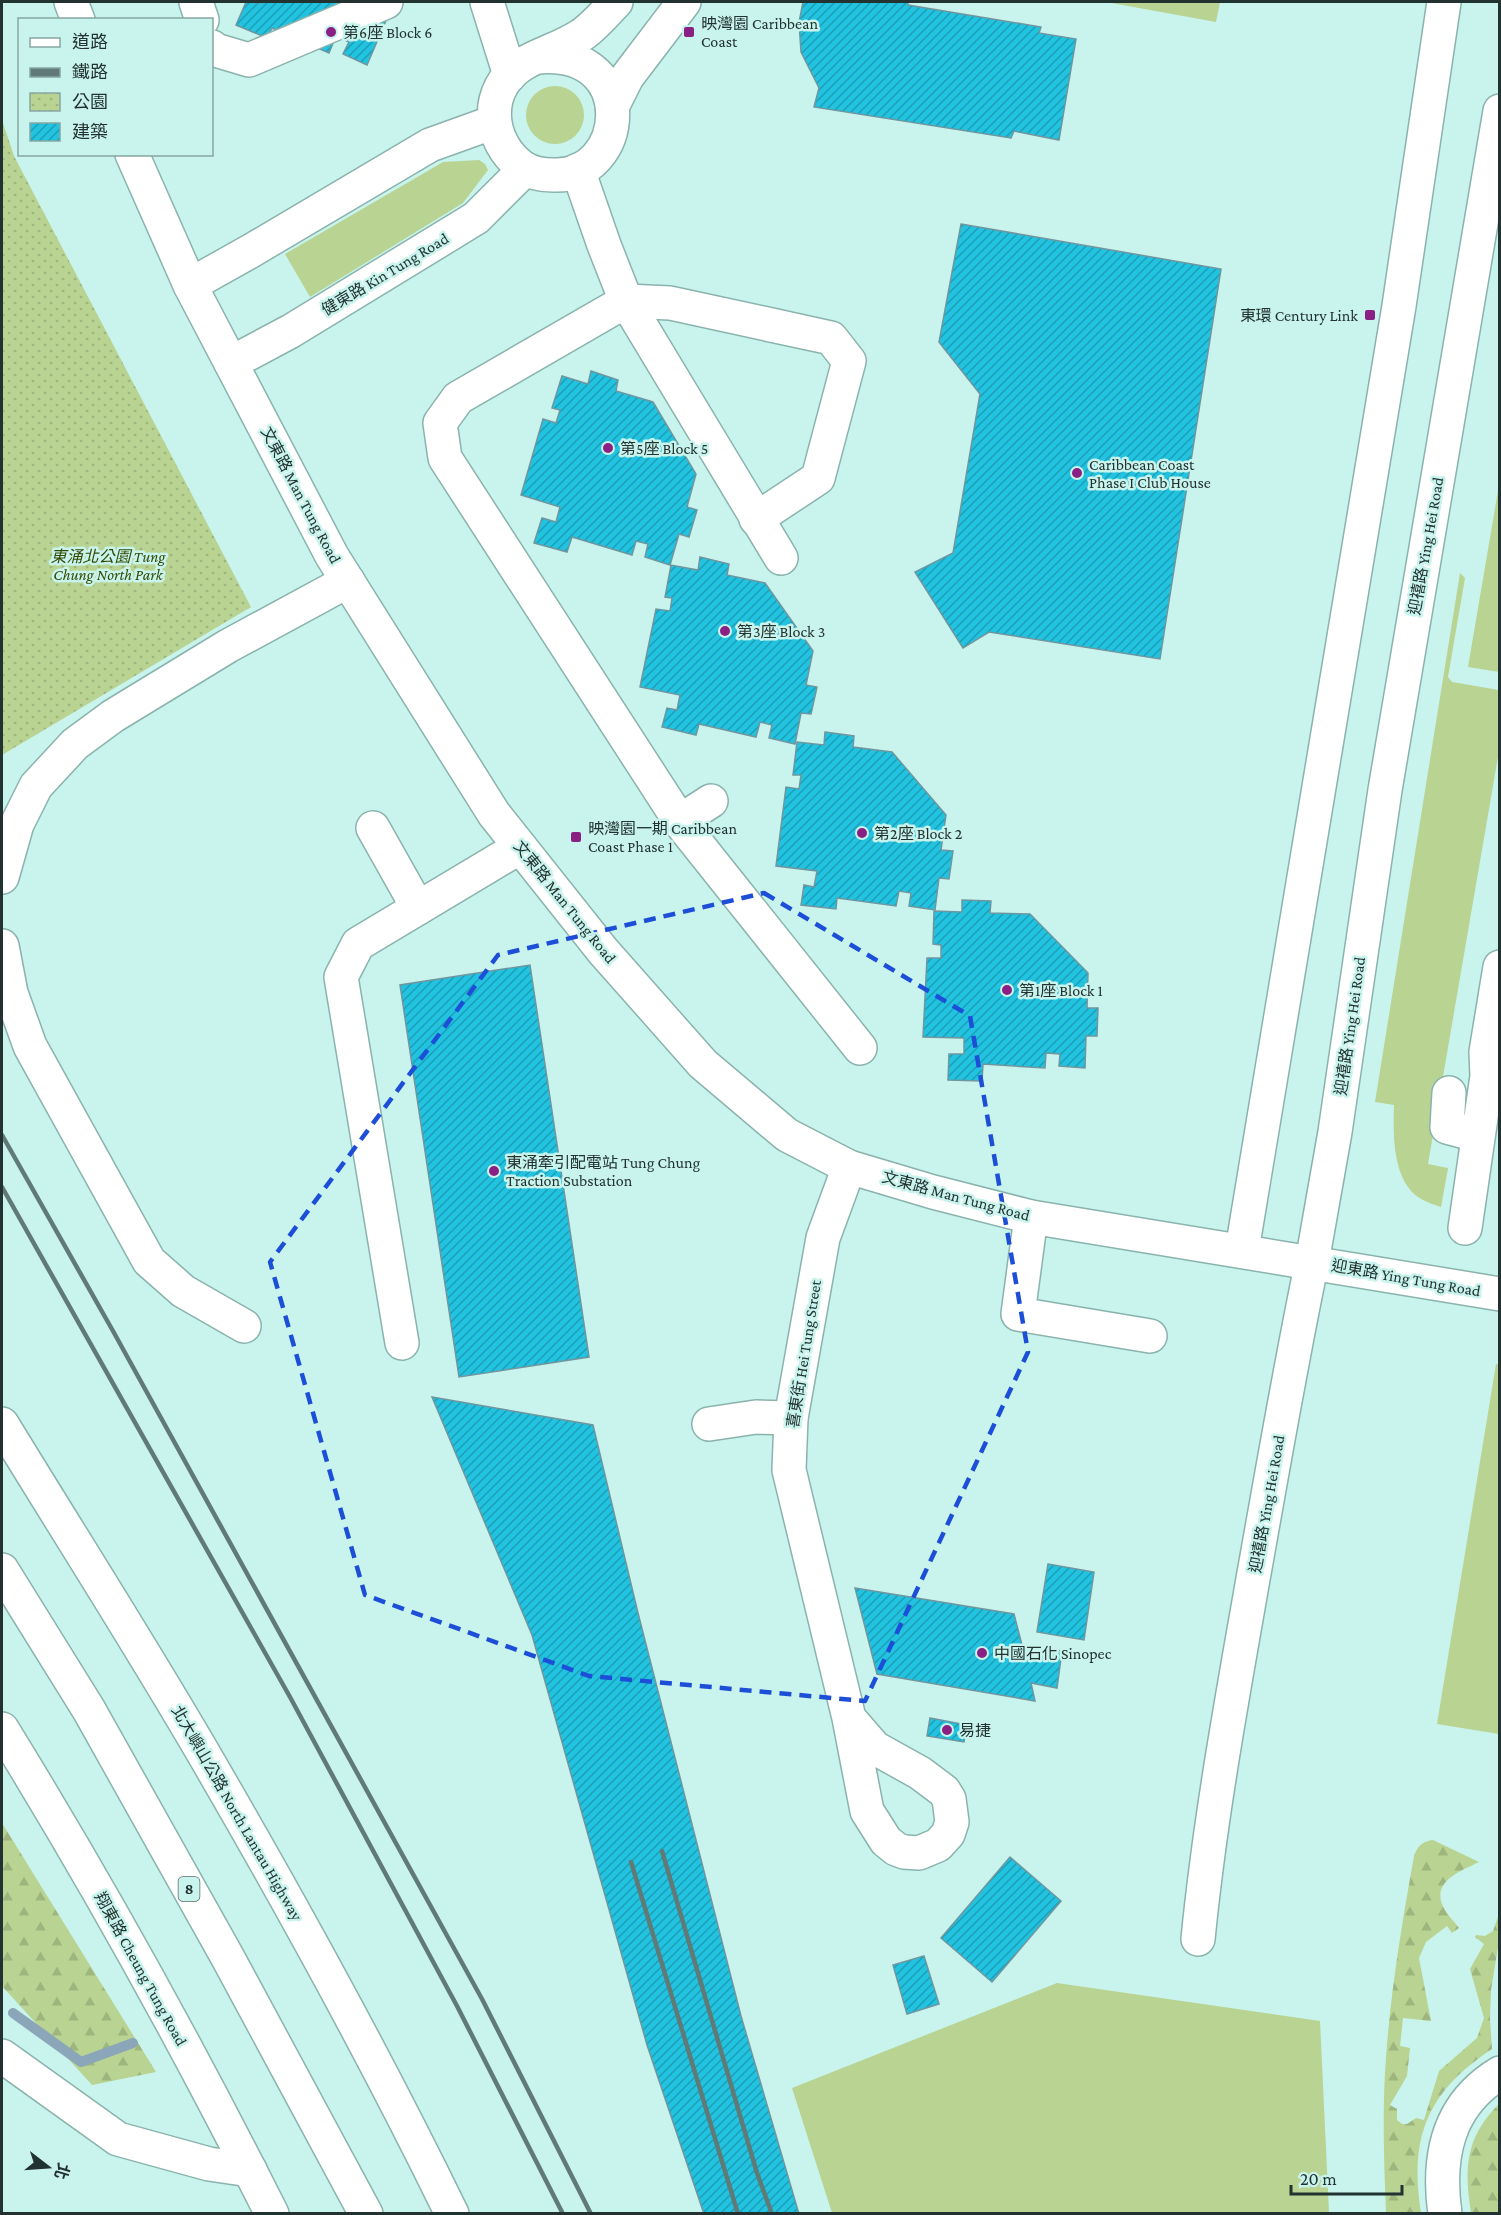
<svg xmlns="http://www.w3.org/2000/svg" width="1501" height="2215" viewBox="0 0 1501 2215" font-family="'Crimson Pro','Noto Sans TC',serif">
  <defs>
    <pattern id="forest-firs" width="22" height="20" patternUnits="userSpaceOnUse" patternTransform="scale(1.5)"><rect width="22" height="20" fill="#b8d392"/><path d="M5 1l3.5 6h-7zM16 11l3.5 6h-7z" fill="#9eb67e"/></pattern>
    <pattern id="park-dots" width="8" height="8" patternUnits="userSpaceOnUse" patternTransform="scale(1.5)"><rect width="8" height="8" fill="#b8d392"/><path d="M2 2h.1M6 6h.1" fill="none" stroke="#9eb67e" stroke-width="1.8" stroke-linecap="round"/></pattern>
    <pattern id="building-hatch" width="6" height="6" patternUnits="userSpaceOnUse" patternTransform="scale(1.5)"><rect width="6" height="6" fill="#21c3e0"/><path d="M-1 1l2-2M0 6l6-6M5 7l2-2" fill="none" stroke="#1c9fb6"/></pattern>
  </defs>
  <rect width="100%" height="100%" fill="#c9f4ed"/>
  <g fill="#b8d392">
    <polygon points="1106,2 1220,2 1216,22"/>
    <circle cx="555" cy="115" r="29"/>
    <polygon points="479,160 485,164 488,170 463,203 310,297 285,254 443,162"/>
    <polygon points="1499,485 1499,672 1468,667"/>
    <path d="M 1460,573 L 1465,578 L 1448,677 L 1452,682 L 1499,690 L 1500,745 L 1428,1164 L 1448,1168 L 1441,1207 C 1435,1205 1429,1203 1423,1200 C 1392,1184 1393,1135 1394,1105 L 1375,1102 Z"/>
    <polygon points="1496,1364 1500,1365 1499,1734 1437,1724"/>
    <polygon points="1057,1983 1320,2021 1329,2213 832,2213 792,2088"/>
  </g>
  <g fill="url(#forest-firs)">
    <polygon points="2,1823 156,2072 92,2085 2,1986"/>
    <path d="M 1433,1840 L 1479,1862 C 1463,1870 1433,1880 1442,1904 C 1445,1913 1454,1921 1459,1928 L 1452,1933 L 1447,1926 L 1426,1942 L 1419,1958 L 1431,2021 L 1403,2018 L 1400,2046 L 1410,2048 L 1407,2076 L 1390,2105 L 1397,2109 L 1397,2120 L 1402,2124 L 1407,2124 L 1416,2118 L 1424,2120 L 1439,2071 L 1477,2038 L 1484,2018 L 1470,1969 L 1484,1944 L 1475,1937 L 1476,1935 L 1485,1936 L 1493,1931 L 1499,1914 L 1499,1941 L 1491,1990 L 1490,2019 L 1492,2049 C 1427,2092 1409,2137 1421,2213 L 1386,2213 C 1384,2161 1382,2109 1386,2057 C 1391,1989 1402,1923 1414,1856 C 1418,1845 1422,1842 1433,1840 Z"/>
    <path d="M 1499,2104 L 1499,2213 L 1471,2213 C 1464,2168 1465,2138 1499,2104 Z"/>
  </g>
  <polygon fill="url(#park-dots)" points="2,120 14,156 251,607 2,755"/>
  <g fill="none" stroke-linecap="round" stroke-linejoin="round">
    <polyline stroke="#8aa6b8" stroke-width="10" points="13,2013 81,2062 133,2043"/>
  </g>
  <g fill="url(#building-hatch)" stroke="#6f969f" stroke-width="1.5">
    <polygon points="246,2 260,3 261,2 394,2 367,65 343,54 349,42 336,36 329,53 272,28 267,38 236,25"/>
    <polygon points="803,2 908,2 908,5 1041,27 1039,33 1076,39 1059,140 1014,131 1011,138 814,107 819,88 801,52 799,22"/>
    <polygon points="961,224 1221,269 1160,659 989,632 963,648 915,572 953,553 980,394 939,342"/>
    <polygon points="591,371 618,380 616,391 653,402 696,474 687,507 697,510 689,537 679,534 670,565 645,557 648,544 636,541 632,555 572,537 567,552 534,543 542,518 556,522 560,507 521,495 543,419 556,423 560,410 552,408 562,376 588,384"/>
    <polygon points="700,557 729,564 727,575 765,583 813,651 806,685 817,687 811,714 801,713 795,744 769,738 772,725 760,722 756,737 699,724 696,735 662,727 667,708 677,710 680,695 640,687 656,609 670,611 672,598 665,597 671,565 698,570"/>
    <polygon points="825,732 854,736 853,747 892,752 946,815 941,850 953,851 949,879 939,878 935,910 909,906 911,893 899,891 896,906 837,898 836,909 801,905 804,885 814,887 817,871 776,866 786,787 799,789 801,775 793,775 797,742 824,745"/>
    <polygon points="962,900 991,901 990,913 1030,914 1088,973 1087,1008 1098,1008 1097,1036 1086,1036 1085,1068 1059,1066 1060,1054 1046,1053 1045,1068 983,1064 982,1081 948,1080 949,1054 964,1054 964,1038 923,1037 927,958 941,958 941,945 933,944 934,911 962,912"/>
    <polygon points="530,965 589,1357 459,1377 400,985"/>
    <polygon points="432,1397 593,1425 638,1613 741,2016 799,2214 704,2214 647,2045 532,1635"/>
    <polygon points="1048,1564 1094,1572 1084,1640 1037,1632"/>
    <polygon points="855,1588 1014,1614 1022,1645 1062,1651 1057,1688 1031,1683 1035,1701 877,1674"/>
    <polygon points="930,1718 967,1725 964,1742 927,1736"/>
    <polygon points="1010,1857 1061,1901 992,1982 941,1938"/>
    <polygon points="924,1956 939,2004 907,2014 893,1965"/>
  </g>
  <g fill="none" stroke-linecap="round" stroke-linejoin="round">
    <defs>
      <g id="minor">
        <polyline points="71,2 78,20"/>
        <polyline points="196,2 202,20"/>
        <polyline points="487,2 510,75"/>
        <polyline points="212,47 212,49 249,60 386,2"/>
        <path d="M 538,57 C 642,48 628,179 553,175 C 542,175 531,173 522,167 C 487,141 483,89 523,64 C 541,53 562,48 580,36 C 593,28 605,13 616,2"/>
        <polyline points="613,105 627,77 684,2"/>
        <polyline points="132,154 190,285 332,556 494,814 603,951 703,1064 787,1135 849,1167 933,1192 1031,1217 1500,1294"/>
        <polyline points="578,170 604,245 626,301 781,558"/>
        <polyline points="190,285 249,252 430,145 494,122"/>
        <polyline points="231,363 291,331 476,218 525,169"/>
        <polyline points="756,519 818,478 849,361 831,338 670,303 626,301 458,398 440,423 445,458 683,826 860,1048"/>
        <polyline points="680,821 711,801"/>
        <polyline points="373,828 418,908"/>
        <polyline points="2,877 17,824 36,786 75,744 113,716 228,646 348,581"/>
        <polyline points="2,946 11,993 30,1046 149,1261 183,1291 244,1326"/>
        <polyline points="1449,1093 1447,1127 1477,1135"/>
        <polyline points="1031,1217 1018,1314 1150,1336"/>
        <polyline points="1465,1228 1487,1076 1486,1052 1500,967"/>
        <polyline points="402,1343 341,977 358,944 520,847"/>
        <polyline points="709,1424 756,1417 791,1418"/>
        <polyline points="849,1718 875,1748 920,1773 944,1791 949,1799 952,1822 948,1834 938,1845 919,1853 904,1852 896,1849 886,1841 867,1811 849,1718 789,1470 791,1418 823,1238 849,1167"/>
        <path d="M 1198,1939 C 1210,1818 1232,1699 1253,1579 C 1272,1473 1290,1367 1312,1262"/>
        <polyline points="2,2056 118,2139 209,2164 250,2170"/>
        <path d="M 1445,2214 C 1437,2157 1447,2105 1500,2073"/>
      </g>
      <g id="major">
        <polyline points="1242,1250 1399,306 1444,2"/>
        <polyline points="1312,1262 1335,1132 1385,790 1500,111"/>
        <path d="M 2,1729 C 99,1886 189,2049 272,2214"/>
      </g>
      <g id="highway">
        <path d="M 2,1424 C 71,1537 143,1649 209,1763 C 295,1911 377,2060 452,2214"/>
        <polyline points="2,1570 89,1710 228,1958 366,2214"/>
      </g>
    </defs>
    <use href="#minor" stroke="#8ab3ad" stroke-width="36"/>
    <use href="#major" stroke="#8ab3ad" stroke-width="36"/>
    <use href="#highway" stroke="#8ab3ad" stroke-width="36"/>
    <use href="#minor" stroke="#fff" stroke-width="33"/>
    <use href="#major" stroke="#fff" stroke-width="33"/>
    <use href="#highway" stroke="#fff" stroke-width="33"/>
    <g stroke="#607b77" stroke-width="4.5">
      <polyline points="2,1135 113,1331 482,1999 591,2214"/>
      <polyline points="2,1187 290,1697 457,2006 563,2214"/>
      <polyline points="662,1851 757,2173 772,2214"/>
      <polyline points="631,1862 738,2214"/>
    </g>
  </g>
  <path fill="none" stroke="#1d4ed8" stroke-width="4.5" stroke-dasharray="12 8" stroke-linejoin="round" d="M 764,893 L 970,1016 L 1028,1352 L 865,1701 L 589,1676 L 365,1595 L 270,1262 L 498,955 Z"/>
  <g fill="#8a1f84" stroke="#c9f4ed" stroke-width="2">
    <circle cx="331" cy="32" r="6"/>
    <rect x="683" y="26" width="12" height="12" rx="3"/>
    <rect x="1364" y="309" width="12" height="12" rx="3"/>
    <circle cx="608" cy="448" r="6"/>
    <circle cx="1077" cy="473" r="6"/>
    <circle cx="725" cy="631" r="6"/>
    <circle cx="862" cy="833" r="6"/>
    <rect x="570" y="831" width="12" height="12" rx="3"/>
    <circle cx="1007" cy="990" r="6"/>
    <circle cx="494" cy="1171" r="6"/>
    <circle cx="982" cy="1653" r="6"/>
    <circle cx="947" cy="1730" r="6"/>
  </g>
  <g text-anchor="middle" dominant-baseline="central" stroke-width="5" stroke-linejoin="round" paint-order="stroke">
    <rect fill="#c9f4ed" stroke="#546c69" stroke-width="1.5" x="178.5" y="1877" width="21" height="24" rx="4.5"/>
    <g font-size="15" font-weight="bold" fill="#223230">
      <text x="189" y="1889">8</text>
    </g>
    <g font-size="16" fill="#223230" stroke="#c9f4ed" text-anchor="start">
      <text x="701" y="23">映灣園 Caribbean<tspan x="701" dy="18">Coast</tspan></text>
      <text x="343" y="32">第6座 Block 6</text>
      <text x="1358" y="315" text-anchor="end">東環 Century Link</text>
      <text x="620" y="448">第5座 Block 5</text>
      <text x="1089" y="464">Caribbean Coast<tspan x="1089" dy="18">Phase I Club House</tspan></text>
      <text x="737" y="631">第3座 Block 3</text>
      <text x="588" y="828">映灣園一期 Caribbean<tspan x="588" dy="18">Coast Phase 1</tspan></text>
      <text x="874" y="833">第2座 Block 2</text>
      <text x="1019" y="990">第1座 Block 1</text>
      <text x="506" y="1162">東涌牽引配電站 Tung Chung<tspan x="506" dy="18">Traction Substation</tspan></text>
      <text x="994" y="1653">中國石化 Sinopec</text>
      <text x="959" y="1730">易捷</text>
    </g>
    <g font-size="16" fill="#223230" stroke="#c9f4ed">
      <text transform="translate(385 274) rotate(-31)">健東路 Kin Tung Road</text>
      <text transform="translate(301 495) rotate(62)">文東路 Man Tung Road</text>
      <text transform="translate(1426 546) rotate(-80)">迎禧路 Ying Hei Road</text>
      <text transform="translate(565 902) rotate(51)">文東路 Man Tung Road</text>
      <text transform="translate(1350 1026) rotate(-82)">迎禧路 Ying Hei Road</text>
      <text transform="translate(956 1196) rotate(15)">文東路 Man Tung Road</text>
      <text transform="translate(1406 1278) rotate(10)">迎東路 Ying Tung Road</text>
      <text transform="translate(804 1354) rotate(-81)">喜東街 Hei Tung Street</text>
      <text transform="translate(1267 1504) rotate(-80)">迎禧路 Ying Hei Road</text>
      <text transform="translate(237 1813) rotate(60)">北大嶼山公路 North Lantau Highway</text>
      <text transform="translate(141 1969) rotate(61)">翔東路 Cheung Tung Road</text>
    </g>
    <g font-size="16" font-style="italic" fill="#334902" stroke="#c9f4ed">
      <text x="108" y="556">東涌北公園 Tung<tspan x="108" dy="18">Chung North Park</tspan></text>
    </g>
  </g>
  <rect width="1501" height="2215" fill="none" stroke="#223230" stroke-width="6"/>
  <rect x="18" y="18" width="195" height="138" fill="#c9f4ed" stroke="#86a6a1" stroke-width="1.5"/>
  <rect x="30" y="38" width="30" height="9" fill="#ffffff" stroke="#86a6a1" stroke-width="1.5"/>
  <text x="72" y="48" font-size="18" fill="#223230">道路</text>
  <rect x="30" y="68" width="30" height="9" fill="#607b77" stroke="#86a6a1" stroke-width="1.5"/>
  <text x="72" y="78" font-size="18" fill="#223230">鐵路</text>
  <rect x="30" y="93" width="30" height="18" fill="url(#park-dots)" stroke="#86a6a1" stroke-width="1.5"/>
  <text x="72" y="108" font-size="18" fill="#223230">公園</text>
  <rect x="30" y="123" width="30" height="18" fill="url(#building-hatch)" stroke="#86a6a1" stroke-width="1.5"/>
  <text x="72" y="138" font-size="18" fill="#223230">建築</text>
  <g transform="translate(48 2167) rotate(107)" stroke="#c9f4ed" stroke-width="4.5" paint-order="stroke">
  <path d="M0-4.5L10 22L0 15L-10 22Z" fill="#223230"/>
  <text y="-9" font-size="16" font-weight="bold" text-anchor="middle" fill="#223230">北</text>
  </g>
  <path d="M1291 2185v9h111v-9" fill="none" stroke="#223230" stroke-width="3"/>
  <text x="1300" y="2185" font-size="18" fill="#223230" stroke="#c9f4ed" stroke-width="4.5" paint-order="stroke">20 m</text>
</svg>
